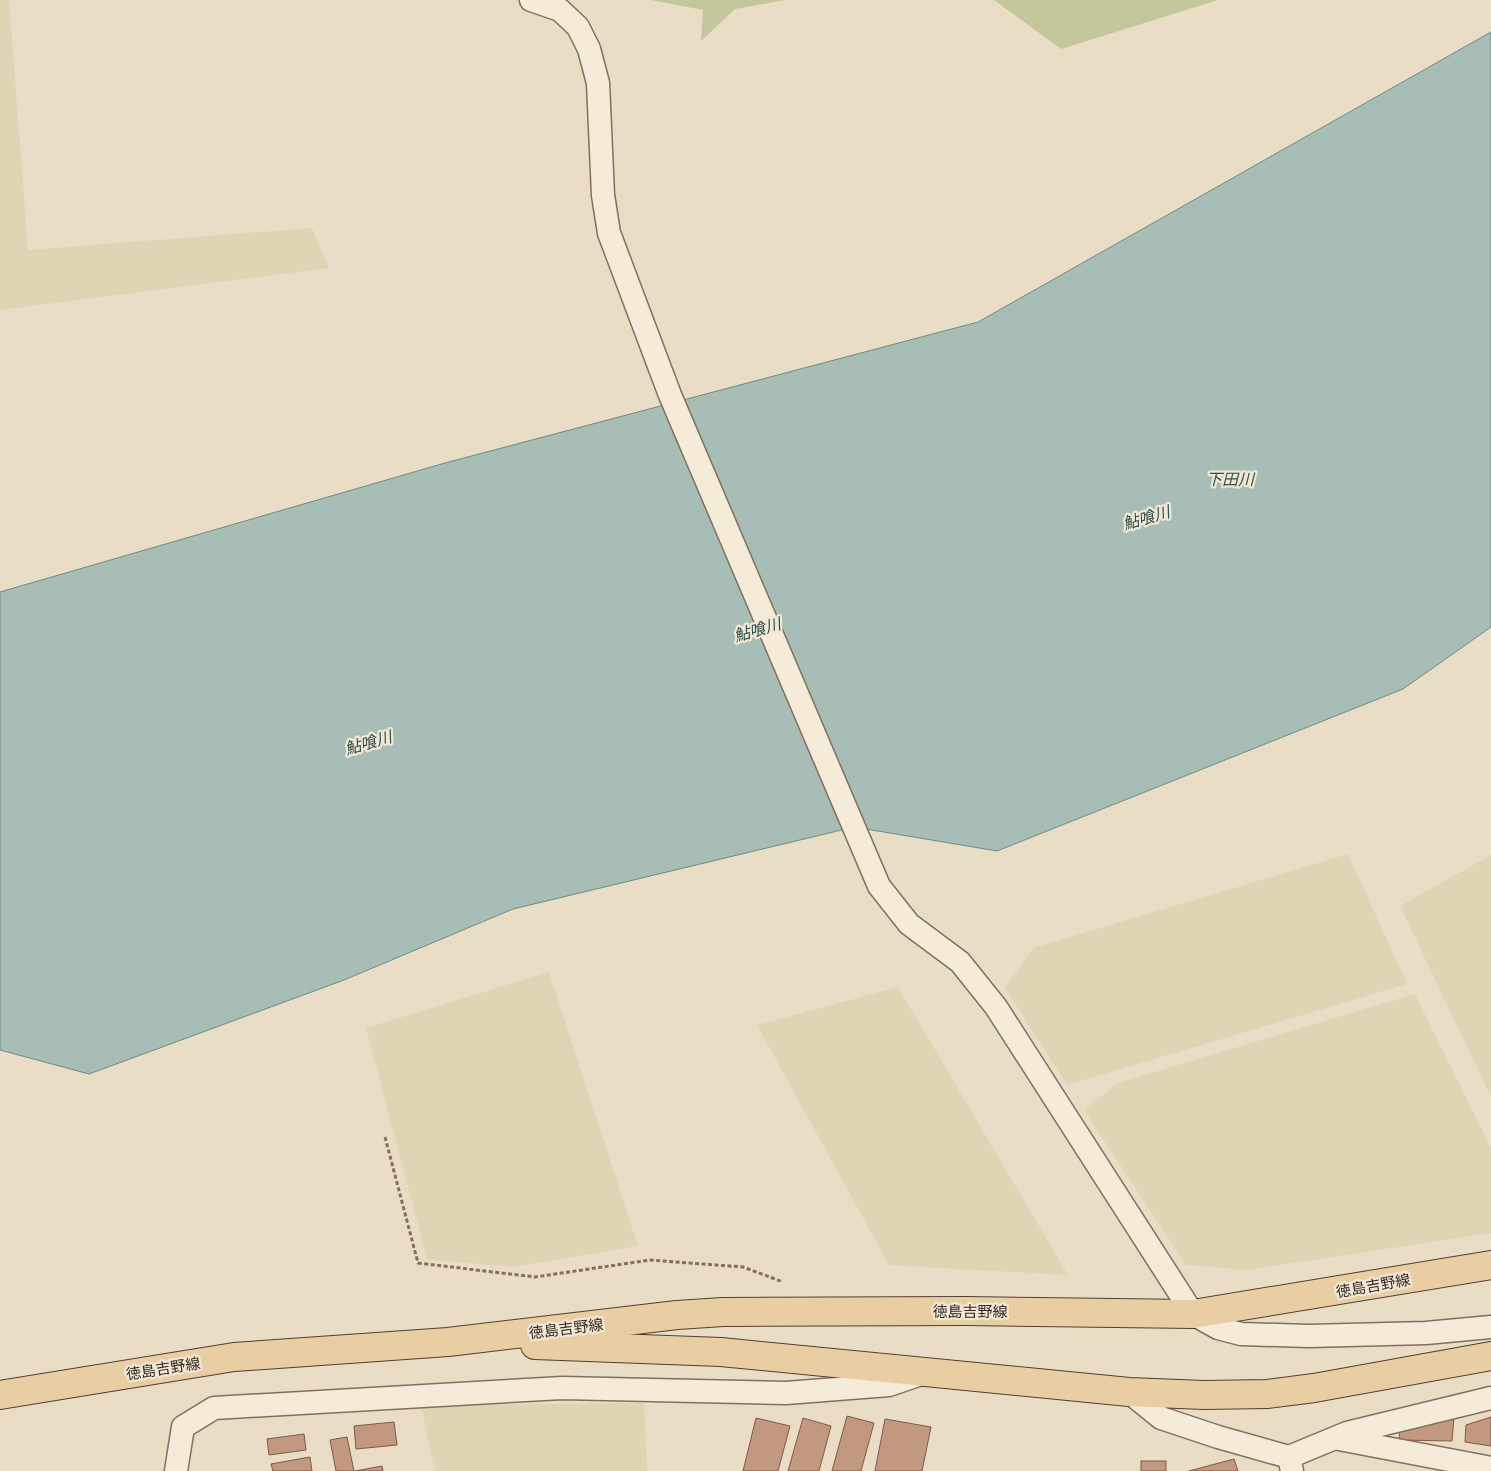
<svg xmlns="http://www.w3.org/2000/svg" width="1491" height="1471" viewBox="0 0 1491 1471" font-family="'Playfair Display','Noto Sans JP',serif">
  <rect width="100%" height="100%" fill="#e9ddc6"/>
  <g fill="#ded5b5">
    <polygon points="0,0 9,0 28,250 312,228 329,268 0,310"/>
    <polygon points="1348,854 1407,984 1067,1085 1005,988 1033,948"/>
    <polygon points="1491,855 1491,1097 1400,906"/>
    <polygon points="549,972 638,1246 513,1267 427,1259 366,1028"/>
    <polygon points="898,987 1068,1275 889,1265 757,1025"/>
    <polygon points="1415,994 1491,1148 1491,1233 1246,1270 1186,1265 1084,1110 1118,1083"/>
    <polygon points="644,1403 647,1471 435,1471 421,1405"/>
  </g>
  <g fill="#c4c69b">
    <polygon points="651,0 785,0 735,9 701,41 703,10"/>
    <polygon points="994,0 1218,0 1061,49"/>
  </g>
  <polygon fill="#a7bdb5" stroke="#6f8b82" points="1491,32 1491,627 1403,689 997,851 854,827 513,909 344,980 89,1074 0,1050 0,592 445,463 978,322"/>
  <g fill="#c39880" stroke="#7f5946">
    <polygon points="847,1416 874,1423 861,1471 832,1471"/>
    <polygon points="1454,1417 1452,1441 1399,1440 1400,1429"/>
    <polygon points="1491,1417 1491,1446 1465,1442 1466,1425"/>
    <polygon points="756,1418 790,1426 778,1471 743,1471"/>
    <polygon points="803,1418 831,1426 819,1471 788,1471"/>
    <polygon points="885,1419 931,1427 922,1471 875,1471"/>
    <polygon points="394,1422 397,1445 356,1449 354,1426"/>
    <polygon points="304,1434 306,1450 269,1455 267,1439"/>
    <polygon points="347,1437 354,1471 336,1471 330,1440"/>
    <polygon points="310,1457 312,1471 273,1471 271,1464"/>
    <polygon points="1234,1459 1238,1471 1189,1471"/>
    <rect x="1141" y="1461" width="25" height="10"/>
    <polygon points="382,1466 383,1471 355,1471"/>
  </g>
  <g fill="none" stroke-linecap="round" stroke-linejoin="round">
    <defs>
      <g id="minor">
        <polyline points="531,0 560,10 578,27 589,49 598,83 603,195 609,233 670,395 879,886 909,924 960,962 996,1007 1193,1314 1218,1328 1241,1334 1309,1336 1426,1333 1491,1327"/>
        <polyline points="1129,1392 1161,1418 1218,1437 1289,1457"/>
        <polyline points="1339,1439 1491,1468"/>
        <polyline points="176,1471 183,1427 214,1408 562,1388 786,1393 889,1385 924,1373"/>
        <polyline points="1292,1471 1289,1457 1347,1433 1491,1398"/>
      </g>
      <g id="primary">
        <polyline points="535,1345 721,1352 1129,1392 1204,1395 1267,1394 1314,1388 1491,1356"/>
        <polyline points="0,1395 234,1357 448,1342 677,1315 723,1312 966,1311 1193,1314 1491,1265"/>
      </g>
    </defs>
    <use href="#minor" stroke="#836f5e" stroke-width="25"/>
    <use href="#primary" stroke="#513e32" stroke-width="30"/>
    <polyline stroke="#836f5e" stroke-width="3" stroke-dasharray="4 2.5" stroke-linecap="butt" points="385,1137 418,1263 535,1277 650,1260 743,1267 783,1282"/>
    <use href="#minor" stroke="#f5ebd9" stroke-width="22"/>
    <use href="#primary" stroke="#e8cea2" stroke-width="28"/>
  </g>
  <g text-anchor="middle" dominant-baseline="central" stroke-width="4.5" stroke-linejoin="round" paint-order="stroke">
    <g font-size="15" fill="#342920" stroke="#f1e7d5">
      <text transform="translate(1373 1285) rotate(-10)">徳島吉野線</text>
      <text x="970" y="1311">徳島吉野線</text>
      <text transform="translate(566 1328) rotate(-7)">徳島吉野線</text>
      <text transform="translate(163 1368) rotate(-9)">徳島吉野線</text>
    </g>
    <g font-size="16" font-style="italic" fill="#31524e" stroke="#f1e7d5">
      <text x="1230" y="478">下田川</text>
      <text transform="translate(1146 517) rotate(-16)">鮎喰川</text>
      <text transform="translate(757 629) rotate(-16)">鮎喰川</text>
      <text transform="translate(368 742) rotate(-16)">鮎喰川</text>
    </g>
  </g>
</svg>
